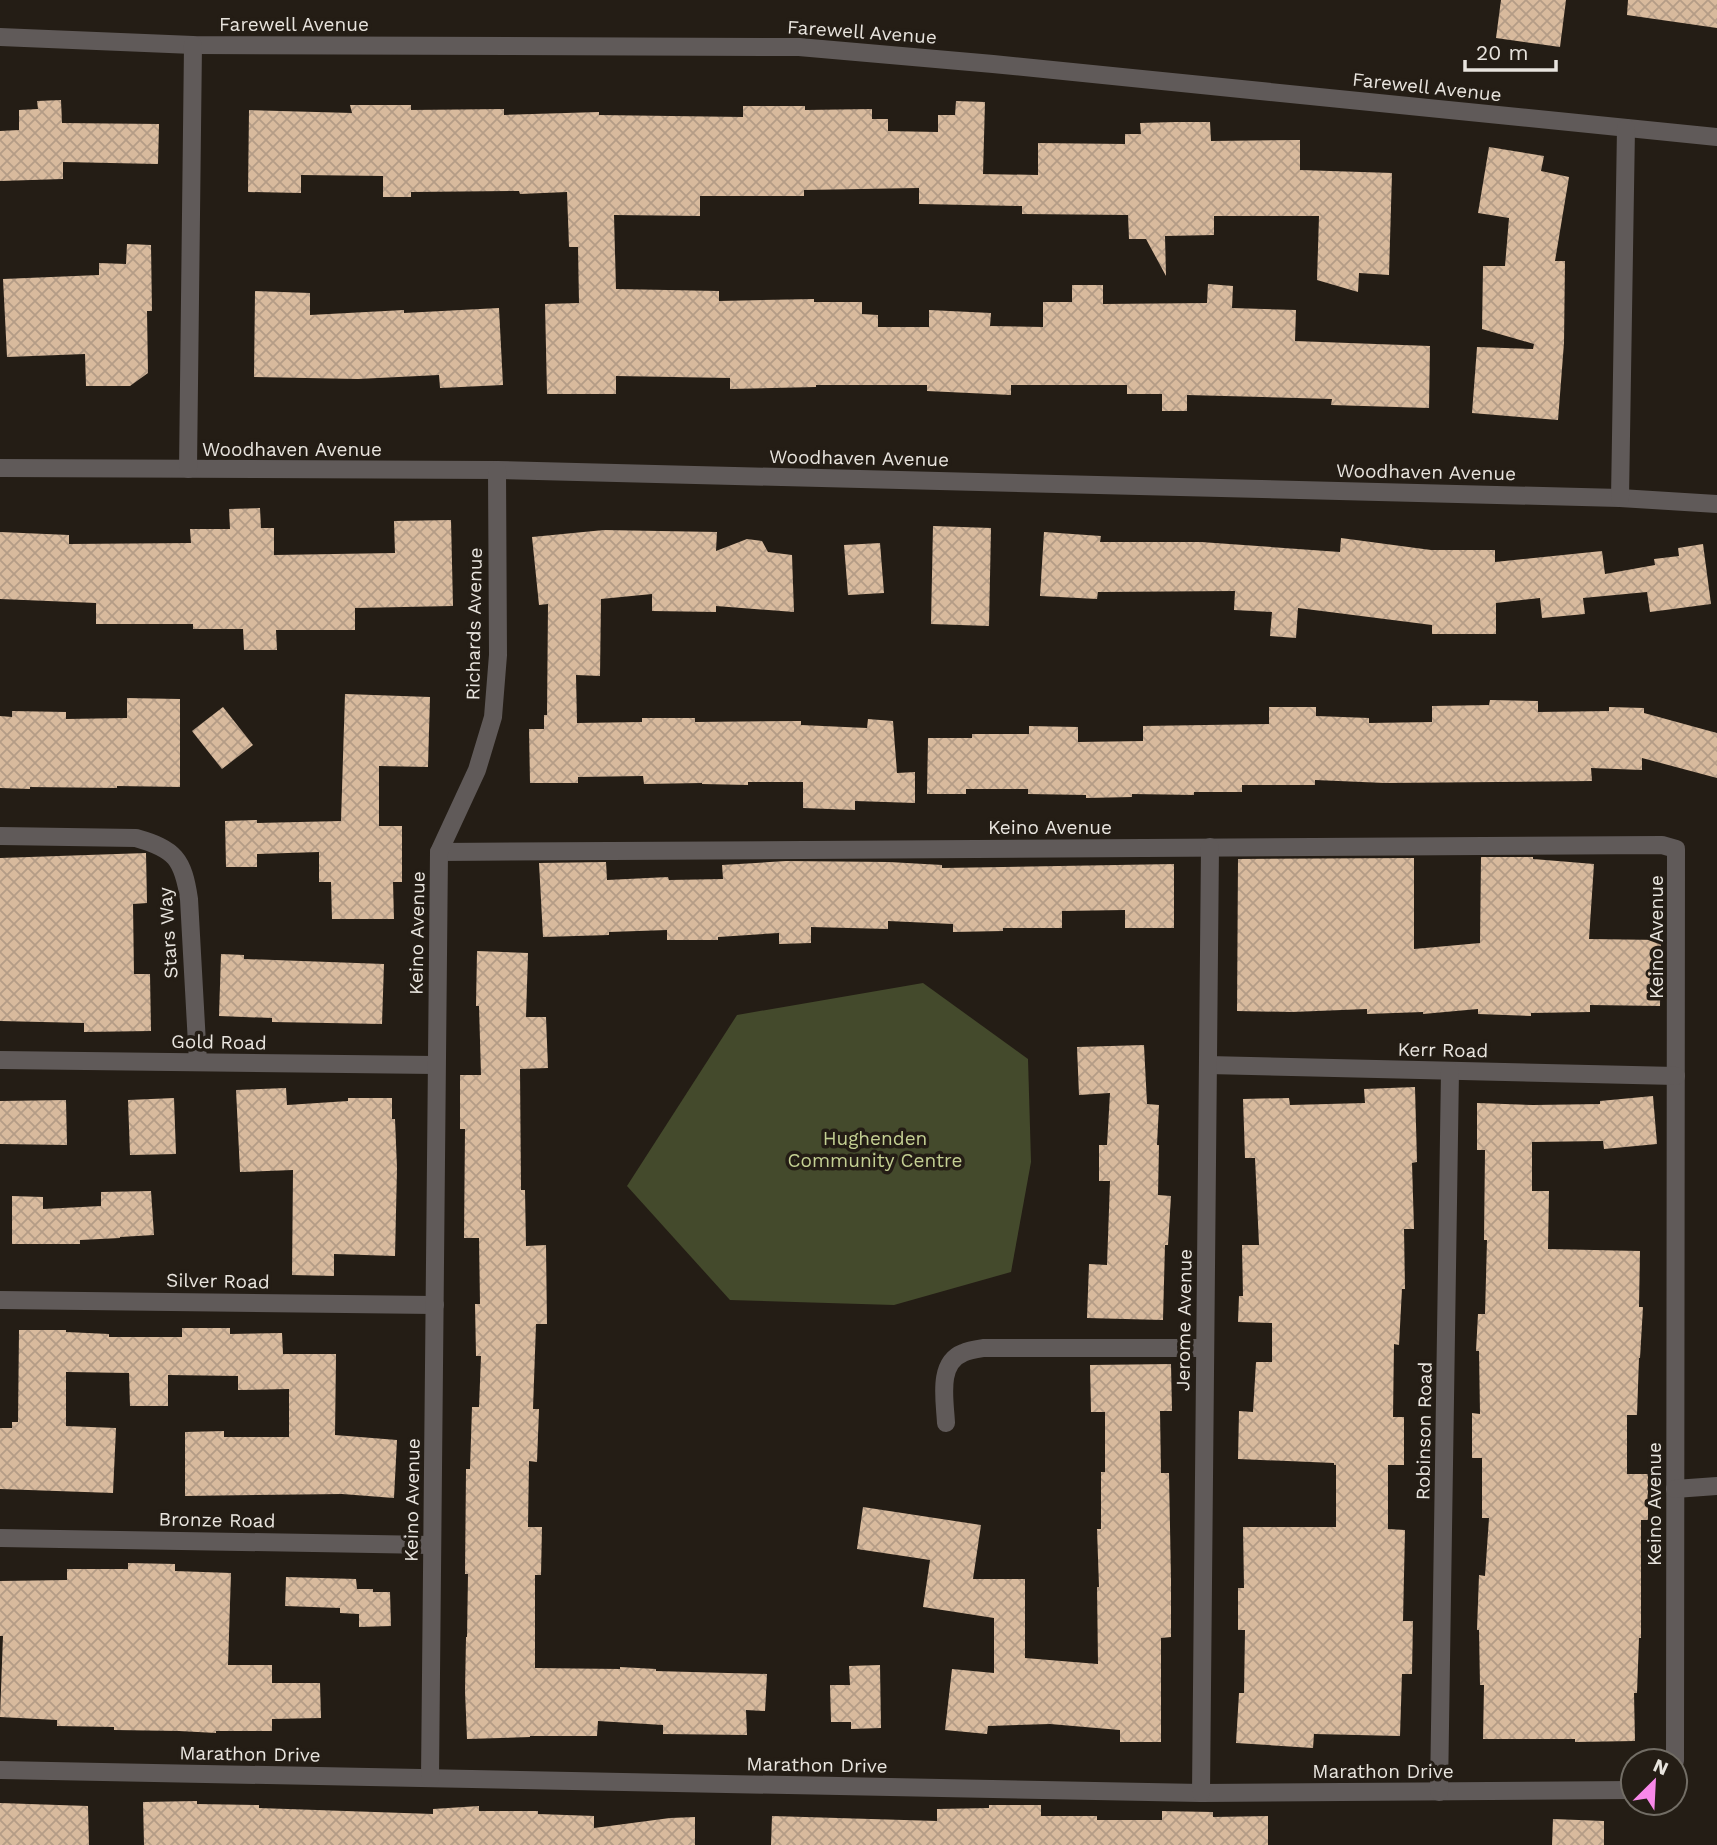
<svg xmlns="http://www.w3.org/2000/svg" width="1717" height="1845" viewBox="0 0 1717 1845" font-family="'Work Sans',sans-serif">
  <defs>
    <pattern id="building-cross-hatch" width="8" height="8" patternUnits="userSpaceOnUse" patternTransform="scale(1.75)"><rect width="8" height="8" fill="#d8ba9d"/><path d="M0 0l8 8M0 8l8-8" fill="none" stroke="#b49c86"/></pattern>
  </defs>
  <rect width="100%" height="100%" fill="#241d15"/>
  <polygon fill="#444a2c" points="923,983 1028,1059 1031,1162 1011,1272 894,1305 730,1300 627,1186 737,1015"/>
  <g fill="url(#building-cross-hatch)">
    <polygon points="1501,0 1566,0 1560,47 1496,38"/>
    <polygon points="1628,0 1717,0 1717,28 1627,15"/>
    <polygon points="61,100 62,123 159,124 158,164 63,162 63,179 0,181 0,131 19,130 19,110 38,109 37,101"/>
    <polygon points="956,101 985,102 983,174 1038,175 1038,143 1125,144 1125,134 1141,134 1140,123 1175,122 1210,122 1211,141 1300,140 1300,170 1392,173 1389,275 1359,273 1358,292 1317,280 1319,216 1214,216 1214,235 1165,236 1166,276 1146,239 1129,239 1128,215 1022,214 1022,206 919,204 919,188 804,190 804,196 700,196 700,216 614,215 616,289 719,291 719,301 814,299 814,302 862,302 862,314 878,315 878,327 929,327 929,310 991,313 990,326 1043,327 1043,302 1072,302 1072,285 1103,285 1103,304 1207,303 1208,284 1233,286 1232,308 1296,310 1295,341 1430,346 1429,408 1331,405 1332,399 1187,395 1187,411 1162,411 1162,394 1127,394 1127,385 1011,385 1011,395 927,391 927,385 816,385 816,387 730,389 730,378 616,376 616,394 547,394 545,304 579,303 578,247 569,247 567,192 520,194 519,191 411,192 411,197 383,197 383,176 301,175 301,193 248,192 249,110 352,113 350,105 411,105 411,110 504,109 504,115 599,112 599,115 743,117 743,106 805,106 805,110 872,109 872,119 888,119 888,131 938,132 938,115 955,115"/>
    <polygon points="1489,147 1544,156 1541,171 1569,177 1555,261 1565,261 1564,343 1558,420 1472,413 1477,347 1533,349 1534,344 1482,329 1483,266 1505,266 1509,218 1478,213"/>
    <polygon points="127,244 151,245 152,311 147,311 148,373 130,386 86,386 85,354 7,357 3,279 99,275 99,263 126,264"/>
    <polygon points="255,291 310,293 310,315 404,310 404,313 499,308 503,385 440,388 439,375 358,379 254,377"/>
    <polygon points="260,508 261,528 274,528 274,555 395,553 394,521 451,520 453,606 355,608 355,630 276,630 277,650 244,650 243,629 193,629 193,624 96,624 96,603 0,599 0,532 69,535 69,544 191,543 190,529 230,529 229,509"/>
    <polygon points="933,526 991,528 989,626 931,624"/>
    <polygon points="604,530 717,532 716,551 747,539 762,541 768,552 792,555 794,612 716,606 716,612 652,611 652,594 601,599 600,676 576,675 577,723 642,722 642,718 695,718 695,722 801,721 801,725 867,728 868,719 893,721 897,773 915,772 915,803 855,801 855,810 803,808 803,782 748,782 748,785 702,784 702,783 644,784 643,776 578,777 578,783 530,783 529,729 544,729 544,715 547,715 548,604 539,605 532,537"/>
    <polygon points="1044,532 1101,536 1100,542 1201,542 1340,552 1341,538 1431,550 1495,550 1495,562 1602,551 1605,574 1655,565 1654,559 1679,556 1678,548 1703,544 1711,604 1650,612 1647,592 1583,598 1585,614 1542,618 1540,598 1496,603 1496,634 1432,634 1432,625 1298,608 1296,638 1270,636 1272,612 1234,610 1235,591 1098,592 1097,599 1040,596"/>
    <polygon points="880,543 884,593 848,595 844,545"/>
    <polygon points="345,694 430,697 428,767 379,766 379,826 402,826 402,882 393,882 394,919 332,919 331,882 319,882 319,852 257,854 257,867 226,867 225,821 257,820 257,823 341,821"/>
    <polygon points="127,698 180,699 180,787 117,786 117,788 30,787 30,789 0,788 0,716 12,717 12,711 66,712 66,719 127,718"/>
    <polygon points="1490,700 1538,701 1538,712 1609,711 1609,707 1644,708 1644,713 1717,733 1717,778 1642,758 1642,770 1591,768 1592,781 1385,783 1315,780 1315,785 1242,785 1242,792 1194,792 1194,795 1132,794 1132,797 1086,798 1086,795 1028,794 1028,789 966,789 966,794 927,794 928,738 972,738 972,734 1029,734 1029,726 1078,727 1078,742 1143,741 1143,726 1269,724 1269,707 1316,707 1316,716 1369,718 1369,723 1432,722 1432,706 1489,705"/>
    <polygon points="223,707 253,745 222,769 192,731"/>
    <polygon points="146,853 147,903 133,904 134,974 150,974 151,1031 84,1032 84,1023 0,1021 0,858"/>
    <polygon points="1481,857 1533,857 1533,859 1594,864 1589,939 1661,940 1660,1006 1590,1005 1590,1012 1531,1013 1531,1016 1478,1014 1478,1009 1423,1014 1423,1012 1367,1014 1367,1009 1292,1012 1237,1011 1238,859 1414,858 1414,949 1480,943"/>
    <polygon points="786,861 889,862 942,865 942,868 1174,864 1174,928 1125,928 1125,910 1062,911 1062,928 1003,928 1003,931 953,932 953,924 888,921 888,929 811,927 811,943 779,944 779,933 718,937 718,940 667,940 667,930 609,932 609,935 543,937 539,863 606,862 607,880 668,877 669,880 723,879 722,865"/>
    <polygon points="477,951 528,953 526,1017 546,1017 548,1068 520,1069 521,1190 525,1190 526,1246 546,1245 547,1324 536,1324 533,1409 539,1409 537,1462 529,1461 528,1527 542,1527 541,1575 535,1575 535,1668 620,1669 620,1667 656,1669 656,1671 767,1674 765,1711 746,1710 747,1735 663,1734 663,1725 598,1721 597,1736 530,1736 530,1737 467,1739 465,1691 466,1637 467,1637 468,1574 465,1574 466,1469 470,1469 472,1407 479,1407 481,1356 476,1356 475,1304 480,1304 479,1238 464,1238 465,1129 460,1129 460,1075 481,1075 479,1006 476,1006"/>
    <polygon points="221,954 244,955 244,959 384,964 382,1024 272,1022 272,1018 219,1016"/>
    <polygon points="1144,1045 1147,1104 1159,1105 1157,1145 1159,1145 1158,1195 1171,1196 1168,1245 1165,1245 1163,1320 1087,1318 1089,1264 1107,1265 1110,1181 1099,1181 1099,1145 1107,1145 1110,1093 1079,1095 1077,1047"/>
    <polygon points="1415,1087 1417,1162 1412,1163 1414,1229 1404,1229 1405,1289 1402,1289 1399,1345 1394,1344 1393,1417 1404,1417 1404,1465 1388,1465 1388,1529 1405,1530 1403,1621 1413,1621 1412,1674 1402,1674 1400,1736 1314,1734 1313,1748 1236,1743 1239,1693 1244,1693 1245,1630 1238,1630 1238,1588 1244,1588 1243,1527 1336,1527 1336,1465 1334,1465 1334,1463 1238,1459 1239,1411 1253,1412 1256,1362 1272,1362 1272,1323 1238,1322 1239,1296 1243,1296 1242,1245 1259,1245 1255,1158 1245,1158 1243,1099 1289,1098 1290,1105 1365,1103 1364,1089"/>
    <polygon points="286,1088 287,1105 348,1101 348,1098 392,1098 392,1119 395,1119 397,1168 395,1256 334,1254 334,1276 292,1275 293,1170 240,1172 236,1090"/>
    <polygon points="1653,1096 1657,1144 1604,1149 1603,1141 1532,1142 1532,1191 1549,1191 1548,1249 1640,1251 1639,1307 1643,1307 1640,1358 1639,1358 1637,1415 1627,1415 1627,1474 1648,1474 1648,1520 1641,1520 1641,1638 1639,1638 1637,1693 1634,1693 1635,1741 1575,1742 1575,1739 1483,1739 1484,1685 1480,1685 1479,1630 1477,1630 1479,1575 1485,1576 1489,1518 1482,1518 1482,1458 1472,1458 1472,1413 1480,1414 1479,1351 1476,1351 1478,1314 1485,1314 1487,1240 1484,1240 1485,1150 1477,1150 1477,1103 1533,1105 1600,1104 1600,1101"/>
    <polygon points="174,1098 176,1154 130,1155 128,1100"/>
    <polygon points="66,1100 67,1145 0,1144 0,1101"/>
    <polygon points="151,1191 154,1235 120,1237 120,1238 80,1240 80,1244 12,1244 12,1196 43,1197 43,1209 101,1206 101,1192"/>
    <polygon points="182,1328 230,1328 230,1334 282,1333 283,1354 336,1354 335,1435 397,1440 394,1498 342,1494 185,1496 185,1432 224,1431 224,1437 289,1437 289,1389 238,1390 238,1376 168,1375 168,1406 130,1406 129,1373 66,1372 66,1426 116,1428 113,1493 0,1489 0,1428 12,1428 12,1422 18,1422 19,1330 66,1330 66,1332 109,1334 109,1337 182,1337"/>
    <polygon points="1171,1364 1172,1411 1160,1411 1161,1473 1169,1473 1171,1580 1171,1637 1161,1638 1161,1742 1120,1742 1120,1730 1050,1724 988,1726 987,1734 945,1730 952,1669 994,1673 994,1618 923,1607 930,1560 857,1549 863,1507 981,1525 973,1579 1025,1579 1025,1658 1098,1664 1097,1587 1099,1587 1097,1529 1101,1529 1101,1472 1105,1472 1105,1412 1091,1412 1090,1365"/>
    <polygon points="128,1563 175,1564 175,1571 231,1573 228,1665 272,1665 272,1683 320,1683 321,1718 272,1719 272,1731 216,1731 216,1733 179,1731 114,1730 114,1727 57,1726 57,1720 0,1717 3,1636 0,1636 0,1581 67,1580 67,1569 128,1569"/>
    <polygon points="286,1577 356,1579 357,1589 373,1589 373,1592 390,1592 391,1626 359,1627 359,1614 340,1613 340,1608 285,1606"/>
    <polygon points="880,1665 881,1728 851,1729 851,1722 831,1722 830,1685 850,1685 849,1666"/>
    <polygon points="197,1801 197,1804 259,1805 259,1808 433,1814 433,1809 479,1806 479,1811 538,1811 538,1814 594,1816 594,1828 670,1818 695,1817 695,1845 144,1845 143,1802"/>
    <polygon points="0,1803 88,1806 89,1845 0,1845"/>
    <polygon points="989,1805 1041,1805 1041,1816 1097,1816 1097,1820 1162,1820 1162,1811 1213,1812 1213,1817 1268,1816 1268,1845 771,1845 772,1816 937,1821 937,1809 989,1808"/>
    <polygon points="1553,1819 1604,1821 1604,1845 1552,1845"/>
  </g>
  <g fill="none" stroke-linecap="round" stroke-linejoin="round">
    <g stroke="#605a59" stroke-width="18">
      <polyline points="0,37 193,45 799,47 993,64 1717,137"/>
      <polyline points="0,468 497,470 1620,498 1717,504"/>
      <polyline points="188,469 193,45"/>
      <polyline points="1620,498 1626,128"/>
      <path d="M 0,836 L 136,838 C 175,849 183,859 189,899 L 198,1062"/>
      <polyline points="439,852 1662,845 1676,849 1675,1761"/>
      <polyline points="0,1060 436,1065"/>
      <polyline points="1208,1065 1676,1076"/>
      <polyline points="0,1300 435,1305"/>
      <path d="M 946,1423 C 945,1401 937,1363 963,1353 C 969,1350 977,1349 984,1348 L 1205,1348"/>
      <polyline points="1675,1489 1717,1486"/>
      <polyline points="0,1538 432,1545"/>
      <polyline points="0,1770 1201,1793 1633,1790"/>
      <polyline points="430,1778 439,852 477,770 493,717 498,655 497,470"/>
      <polyline points="1439,1792 1450,1071"/>
      <polyline points="1201,1793 1210,847"/>
    </g>
  </g>
  <g text-anchor="middle" dominant-baseline="central" stroke-width="7" stroke-linejoin="round" paint-order="stroke">
    <g font-size="19" fill="#e8e4de" stroke="#241d15">
      <text x="294" y="24">Farewell Avenue</text>
      <text transform="translate(862 32) rotate(4)">Farewell Avenue</text>
      <text transform="translate(1427 87) rotate(6)">Farewell Avenue</text>
      <text x="292" y="449">Woodhaven Avenue</text>
      <text transform="translate(859 458) rotate(1)">Woodhaven Avenue</text>
      <text transform="translate(1426 472) rotate(1)">Woodhaven Avenue</text>
      <text transform="translate(474 624) rotate(-89)">Richards Avenue</text>
      <text x="1050" y="827">Keino Avenue</text>
      <text transform="translate(168 933) rotate(-94)">Stars Way</text>
      <text transform="translate(417 933) rotate(-89)">Keino Avenue</text>
      <text transform="translate(1656 937) rotate(-90)">Keino Avenue</text>
      <text transform="translate(219 1042) rotate(1)">Gold Road</text>
      <text transform="translate(1443 1050) rotate(1)">Kerr Road</text>
      <text transform="translate(218 1281) rotate(1)">Silver Road</text>
      <text transform="translate(1184 1320) rotate(-89)">Jerome Avenue</text>
      <text transform="translate(1424 1431) rotate(-89)">Robinson Road</text>
      <text transform="translate(412 1500) rotate(-89)">Keino Avenue</text>
      <text transform="translate(1654 1504) rotate(-90)">Keino Avenue</text>
      <text transform="translate(217 1520) rotate(1)">Bronze Road</text>
      <text transform="translate(250 1754) rotate(1)">Marathon Drive</text>
      <text transform="translate(817 1765) rotate(1)">Marathon Drive</text>
      <text x="1383" y="1771">Marathon Drive</text>
    </g>
    <g font-size="19" fill="#c4d093" stroke="#241d15">
      <text x="875" y="1138">Hughenden<tspan x="875" dy="22">Community Centre</tspan></text>
    </g>
  </g>
  <g transform="translate(1654 1782) rotate(24)"><circle r="33" fill="#241d15" stroke="#726d65" stroke-width="2"/>
  <path d="M0-5L12 26L0 18L-12 26Z" fill="#f888e9"/>
  <text y="-10" font-size="19" font-weight="bold" text-anchor="middle" fill="#e8e4de">N</text>
  </g>
  <path d="M1465 60v10h91v-10" fill="none" stroke="#e8e4de" stroke-width="3.5"/>
  <text x="1476" y="60" font-size="21" fill="#e8e4de" stroke="#241d15" stroke-width="5" paint-order="stroke">20 m</text>
</svg>
